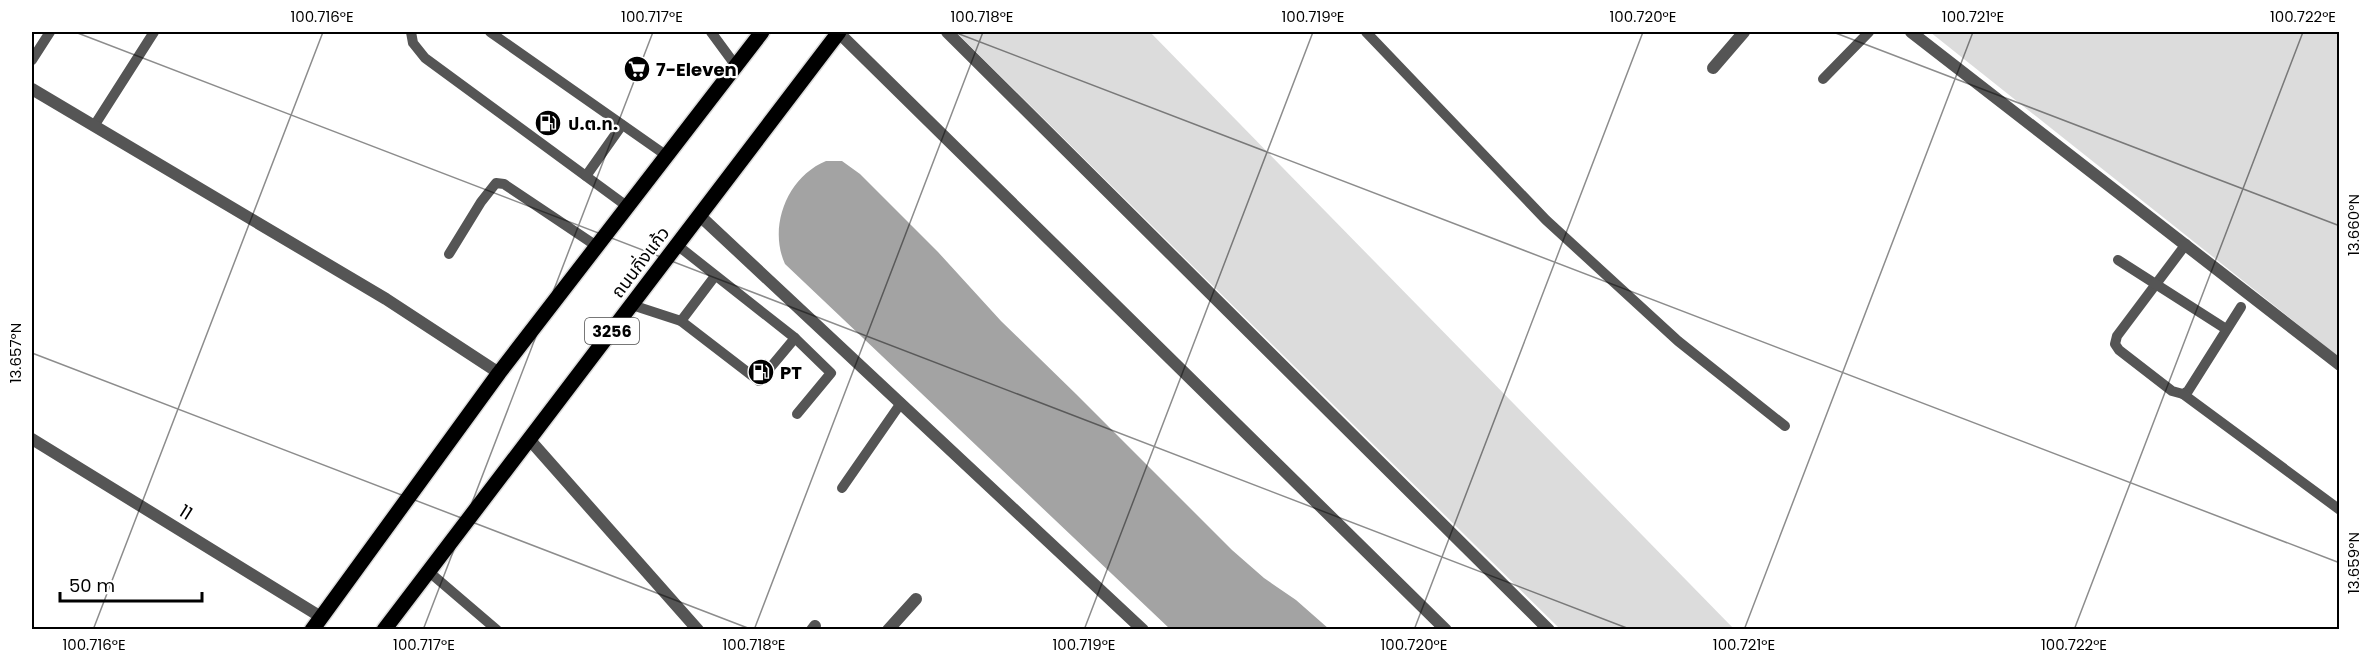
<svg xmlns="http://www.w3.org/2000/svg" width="2371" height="661" viewBox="0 0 2371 661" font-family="Poppins,'Noto Sans Thai',sans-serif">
  <rect width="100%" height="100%" fill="#fff"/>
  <g fill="#dcdcdc">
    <polygon points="956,32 1150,32 1734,629 1560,629"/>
    <polygon points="1930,32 2339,32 2339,357"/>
  </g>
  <path fill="#a3a3a3" d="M 826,161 L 842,161 L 860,174 L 938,252 L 1001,321 L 1076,394 L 1232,550 L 1264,578 L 1296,600 L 1329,629 L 1170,629 L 785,264 C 768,227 787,177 826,161 Z"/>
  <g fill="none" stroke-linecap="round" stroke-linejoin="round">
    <defs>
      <g id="primary">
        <polyline points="312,630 499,373 762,32"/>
        <polyline points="384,630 839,32"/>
      </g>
    </defs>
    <use href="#primary" stroke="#dbdbdb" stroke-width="18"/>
    <g stroke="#555" stroke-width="10">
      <polyline points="411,32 413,43 425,58 628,207"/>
      <polyline points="490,32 667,156"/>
      <polyline points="711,32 736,66"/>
      <polyline points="1366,32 1546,220 1678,341 1785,426"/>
      <polyline points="32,60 50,32"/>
      <polyline points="1823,79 1869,32"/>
      <polyline points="94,126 154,32"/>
      <polyline points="586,176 622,125"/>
      <polyline points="2186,244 2117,336 2115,344 2119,350 2172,391 2183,394 2188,391 2241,307"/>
      <polyline points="449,254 481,202 496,183 504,184 598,247"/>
      <polyline points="2118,260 2226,329"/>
      <polyline points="632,305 681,321 759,381 795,338 677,245"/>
      <polyline points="681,321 715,276"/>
      <polyline points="795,338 831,373 797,414"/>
      <polyline points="2183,394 2340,510"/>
      <polyline points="842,488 901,403"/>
      <polyline points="428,571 497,630"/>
    </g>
    <g stroke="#555" stroke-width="12">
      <polyline points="838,32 1446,630"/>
      <polyline points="947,32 1549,630"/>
      <polyline points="1911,32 2340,365"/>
      <polyline points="1713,68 1744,32"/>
      <polyline points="32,89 386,299 499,373"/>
      <polyline points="699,215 1143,630"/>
      <polyline points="32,439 321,617"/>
      <polyline points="529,439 698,630"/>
      <polyline points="812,630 815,626"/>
      <polyline points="888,630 916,599"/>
    </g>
    <use href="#primary" stroke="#000" stroke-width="15"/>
  </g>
  <path fill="none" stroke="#000" stroke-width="1.5" stroke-opacity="0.45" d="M 75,32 L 1632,630M 954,32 L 2340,563M 1833,32 L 2340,226M 32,353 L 753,630M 93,630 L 323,32M 423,630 L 653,32M 754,630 L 983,32M 1084,630 L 1313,32M 1414,630 L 1643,32M 1744,630 L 1973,32M 2074,630 L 2303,32"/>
  <defs>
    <symbol id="supermarket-disc" viewBox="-11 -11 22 22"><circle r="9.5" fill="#000" stroke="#fff"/><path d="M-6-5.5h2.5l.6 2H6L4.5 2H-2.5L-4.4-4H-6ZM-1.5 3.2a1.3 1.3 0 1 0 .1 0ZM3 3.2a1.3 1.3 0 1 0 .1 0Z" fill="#fff"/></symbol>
    <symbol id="fuel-disc" viewBox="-11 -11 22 22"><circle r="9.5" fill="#000" stroke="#fff"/><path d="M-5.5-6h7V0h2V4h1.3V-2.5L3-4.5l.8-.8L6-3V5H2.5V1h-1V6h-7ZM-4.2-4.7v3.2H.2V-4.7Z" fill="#fff"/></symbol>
  </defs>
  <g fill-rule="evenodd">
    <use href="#supermarket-disc" x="622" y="54" width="30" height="30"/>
    <use href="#fuel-disc" x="533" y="108" width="30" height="30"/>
    <use href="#fuel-disc" x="746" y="357" width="30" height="30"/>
  </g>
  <g text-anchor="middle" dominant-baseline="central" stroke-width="4.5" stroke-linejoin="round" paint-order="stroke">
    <rect fill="#fff" stroke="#4c4c4c" stroke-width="1.5" x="585" y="318" width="54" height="26" rx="4.5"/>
    <g font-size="16" font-weight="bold" fill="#000">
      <text x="612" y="331">3256</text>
    </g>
    <g font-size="18" font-weight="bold" fill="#000" stroke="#fff" text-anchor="start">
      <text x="656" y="69">7-Eleven</text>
      <text x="568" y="123">ป.ต.ท.</text>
      <text x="780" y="372">PT</text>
    </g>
    <g font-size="18" fill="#000" stroke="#fff">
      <text transform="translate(640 262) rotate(-53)">ถนนกิ่งแก้ว</text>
      <text transform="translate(186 512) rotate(32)">11</text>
    </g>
  </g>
  <rect width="2371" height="661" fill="none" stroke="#ffffff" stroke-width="66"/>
  <path d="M60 592v9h142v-9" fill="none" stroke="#000000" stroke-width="3"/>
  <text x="69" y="592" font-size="18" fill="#000000" stroke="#ffffff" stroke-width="4.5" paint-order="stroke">50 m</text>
  <rect x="33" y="33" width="2305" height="595" fill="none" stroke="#000" stroke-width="2"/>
  <g font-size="15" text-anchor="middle" fill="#000">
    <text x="322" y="22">100.716°E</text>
    <text x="652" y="22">100.717°E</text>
    <text x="982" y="22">100.718°E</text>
    <text x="1313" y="22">100.719°E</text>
    <text x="1643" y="22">100.720°E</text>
    <text x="1973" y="22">100.721°E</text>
    <text x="2303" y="22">100.722°E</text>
    <text transform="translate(2354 225) rotate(-90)" y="5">13.660°N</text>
    <text transform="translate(16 353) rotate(-90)" y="5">13.657°N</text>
    <text transform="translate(2354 563) rotate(-90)" y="5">13.659°N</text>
    <text x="94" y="650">100.716°E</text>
    <text x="424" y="650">100.717°E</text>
    <text x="754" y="650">100.718°E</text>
    <text x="1084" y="650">100.719°E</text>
    <text x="1414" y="650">100.720°E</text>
    <text x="1744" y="650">100.721°E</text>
    <text x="2074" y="650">100.722°E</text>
  </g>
</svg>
